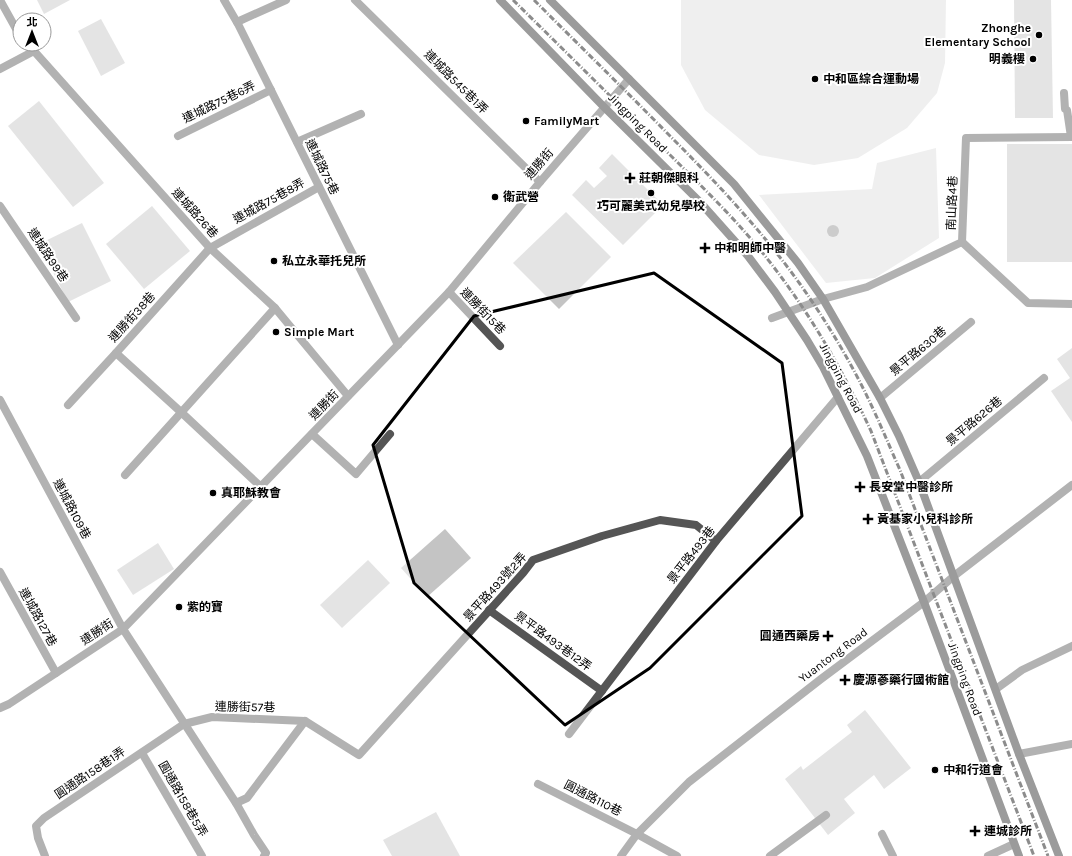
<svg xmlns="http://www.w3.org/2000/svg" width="1072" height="856" viewBox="0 0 1072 856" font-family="Karla,'Noto Sans TC',sans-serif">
  <rect width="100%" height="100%" fill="#fff"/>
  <g fill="#dcdcdc">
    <polygon points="681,0 946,0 945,63 937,93 907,128 858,158 814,165 759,155 705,110 681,65"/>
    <polygon points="936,148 939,238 875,278 826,283 759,195 872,189 877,163"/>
  </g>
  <g fill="#c4c4c4">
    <polygon points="37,0 70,0 44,14"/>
    <polygon points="1014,0 1051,0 1053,118 1015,118"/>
    <polygon points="101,19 125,63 101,76 78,31"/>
    <polygon points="39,101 104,183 73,207 8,126"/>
    <rect x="1007" y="144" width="65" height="118"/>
    <polygon points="612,154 663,205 623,245 572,195 586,180 594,188 607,176 599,168"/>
    <polygon points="152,206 190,251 144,289 106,244"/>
    <polygon points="566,212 611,257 559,309 513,263"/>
    <polygon points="82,223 111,281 68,302 39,244"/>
    <polygon points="1072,348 1072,422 1051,391 1070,378 1057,359"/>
    <polygon points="445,529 471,558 427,597 401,568"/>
    <polygon points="158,543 174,569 133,595 117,570"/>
    <polygon points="368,560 390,583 342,628 320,605"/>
    <polygon points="865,710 911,768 884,789 874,775 844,799 855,813 828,835 785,779 801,766 803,770 852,732 847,725"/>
    <polygon points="436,812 460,856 392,856 383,840"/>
  </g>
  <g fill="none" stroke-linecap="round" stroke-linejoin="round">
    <g stroke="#555" stroke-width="8">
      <polyline points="224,0 238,24 398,345"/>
      <polyline points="355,0 540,182"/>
      <polyline points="237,22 286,0"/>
      <polyline points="0,69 34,51"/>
      <polyline points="1064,93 1065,109 1067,110 1071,137"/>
      <polyline points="178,136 271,90"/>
      <polyline points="297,142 361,114"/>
      <polyline points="0,206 76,318"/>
      <polyline points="962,242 1028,303 1072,304"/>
      <polyline points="449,292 500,346"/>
      <polyline points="880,398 971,322"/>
      <polyline points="0,400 123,629 236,803 247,798 305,721"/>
      <polyline points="68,405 116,353"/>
      <polyline points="312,434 356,474 390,434"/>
      <polyline points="125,475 275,308"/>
      <polyline points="919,482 1044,378"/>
      <polyline points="261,487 182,413 116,353 210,248 319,187"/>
      <polyline points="0,572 56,673"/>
      <polyline points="489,610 602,691"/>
      <polyline points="996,689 1022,670 1072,646"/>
      <polyline points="142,753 202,856"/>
      <polyline points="1019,754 1072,744"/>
      <polyline points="538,784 637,834"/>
      <polyline points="236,803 254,835 266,853 264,856"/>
      <polyline points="882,834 893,856"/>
      <polyline points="45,856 38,838 36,826 44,818 184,724 212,717 305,721 359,755 523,573 533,560 602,536 660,520 696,525 716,541"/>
      <polyline points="770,856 826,815"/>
    </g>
    <g stroke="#555" stroke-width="8">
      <polyline points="0,0 20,36"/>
      <polyline points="26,44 34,51 210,248 275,308 348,396"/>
      <polyline points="772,318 823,299 867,287 962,242 966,138 1072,137"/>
      <polyline points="0,708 9,704 123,629 449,292 540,182 629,79"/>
      <polyline points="569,734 716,541 838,397"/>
      <polyline points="637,834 677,856"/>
      <polyline points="988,856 1014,844"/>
    </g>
    <polyline stroke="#555" stroke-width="8" points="621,856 637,834 689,782 821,679 924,602 954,576 1072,485"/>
    <g stroke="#222" stroke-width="8">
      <polyline points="500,0 604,107 699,201 748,256 775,292 807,340 823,367 867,456 924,602 1019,856"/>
      <polyline points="550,0 734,184 798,263 823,299 838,325 880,398 899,436 919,482 1019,754 1059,856"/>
    </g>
    <g stroke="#000" stroke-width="3" stroke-dasharray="6 2 1 2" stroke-linecap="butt">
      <path d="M 513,0 C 561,47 609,95 657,142 C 691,176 726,209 757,246 C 804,303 840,364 871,431 L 1034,856"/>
      <path d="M 534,0 C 580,46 626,91 671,137 C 717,183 762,231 800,284 C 824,318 846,354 864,390 C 877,416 888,443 900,470 L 1048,856"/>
    </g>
  </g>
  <circle fill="#8f8f8f" cx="833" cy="231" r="6"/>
  <path d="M0 0H1072V856H0ZM 654,273 L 782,363 L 802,516 L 650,668 L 565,725 L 414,583 L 373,445 L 474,316 Z" fill="#fff" fill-opacity=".55" fill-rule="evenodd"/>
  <path fill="none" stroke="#000" stroke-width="3" stroke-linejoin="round" d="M 654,273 L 782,363 L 802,516 L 650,668 L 565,725 L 414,583 L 373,445 L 474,316 Z"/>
  <g fill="#000" stroke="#fff" stroke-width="1.5">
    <circle cx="1039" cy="35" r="4"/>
    <circle cx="1033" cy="59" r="4"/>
    <circle cx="815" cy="79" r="4"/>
    <circle cx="526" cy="121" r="4"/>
    <path d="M628 172h4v4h4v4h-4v4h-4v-4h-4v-4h4z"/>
    <circle cx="651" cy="193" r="4"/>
    <circle cx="495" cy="197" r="4"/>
    <path d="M703 242h4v4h4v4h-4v4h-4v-4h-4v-4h4z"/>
    <circle cx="274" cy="261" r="4"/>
    <circle cx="276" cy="332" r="4"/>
    <path d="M858 481h4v4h4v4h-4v4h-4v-4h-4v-4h4z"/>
    <circle cx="213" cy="493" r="4"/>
    <path d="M866 513h4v4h4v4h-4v4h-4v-4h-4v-4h4z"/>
    <circle cx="179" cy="607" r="4"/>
    <path d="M826 630h4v4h4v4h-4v4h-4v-4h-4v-4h4z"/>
    <path d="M843 674h4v4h4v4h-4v4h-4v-4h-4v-4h4z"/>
    <circle cx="935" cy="770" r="4"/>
    <path d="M973 825h4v4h4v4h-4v4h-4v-4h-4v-4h4z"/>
  </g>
  <g text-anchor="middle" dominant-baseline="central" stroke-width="4" stroke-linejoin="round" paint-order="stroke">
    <g font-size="12" font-weight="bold" fill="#000" stroke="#fff" text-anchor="start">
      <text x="1031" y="28" text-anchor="end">Zhonghe<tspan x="1031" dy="14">Elementary School</tspan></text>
      <text x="1025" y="59" text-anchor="end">明義樓</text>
      <text x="823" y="79">中和區綜合運動場</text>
      <text x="534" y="121">FamilyMart</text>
      <text x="639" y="178">莊朝傑眼科</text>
      <text x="503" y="197">衛武營</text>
      <text x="651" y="206" text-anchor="middle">巧可麗美式幼兒學校</text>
      <text x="714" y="248">中和明師中醫</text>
      <text x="282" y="261">私立永華托兒所</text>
      <text x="284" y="332">Simple Mart</text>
      <text x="869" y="487">長安堂中醫診所</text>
      <text x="221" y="493">真耶穌教會</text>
      <text x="877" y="519">黃基家小兒科診所</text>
      <text x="187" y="607">紫的寶</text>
      <text x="820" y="636" text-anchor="end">圓通西藥房</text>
      <text x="853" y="680">慶源蔘藥行國術館</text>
      <text x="943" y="770">中和行道會</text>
      <text x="984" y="831">連城診所</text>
    </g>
    <g font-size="12" fill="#000" stroke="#fff">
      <text transform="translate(456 82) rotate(45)">連城路545巷1弄</text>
      <text transform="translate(219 102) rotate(-26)">連城路75巷6弄</text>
      <text transform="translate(638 123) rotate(45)">Jingping Road</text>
      <text transform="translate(539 164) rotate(-49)">連勝街</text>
      <text transform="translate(322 167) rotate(64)">連城路75巷</text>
      <text transform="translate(269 201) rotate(-29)">連城路75巷8弄</text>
      <text transform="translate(952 203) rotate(-88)">南山路4巷</text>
      <text transform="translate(195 213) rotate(48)">連城路26巷</text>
      <text transform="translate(48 255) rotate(56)">連城路99巷</text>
      <text transform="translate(483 311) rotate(46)">連勝街15巷</text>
      <text transform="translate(132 317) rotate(-48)">連勝街38巷</text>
      <text transform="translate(918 351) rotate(-40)">景平路630巷</text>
      <text transform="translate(841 378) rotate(62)">Jingping Road</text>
      <text transform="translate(324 405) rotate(-46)">連勝街</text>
      <text transform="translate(974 421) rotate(-40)">景平路626巷</text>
      <text transform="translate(72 509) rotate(62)">連城路109巷</text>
      <text transform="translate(691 555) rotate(-52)">景平路493巷</text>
      <text transform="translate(495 587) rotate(-48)">景平路493號2弄</text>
      <text transform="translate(38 617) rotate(61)">連城路127巷</text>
      <text transform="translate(97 632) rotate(-33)">連勝街</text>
      <text transform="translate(553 641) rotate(36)">景平路493巷12弄</text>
      <text transform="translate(833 655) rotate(-37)">Yuantong Road</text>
      <text transform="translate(965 679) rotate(70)">Jingping Road</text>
      <text transform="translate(245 707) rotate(1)">連勝街57巷</text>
      <text transform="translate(90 773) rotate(-34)">圓通路158巷1弄</text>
      <text transform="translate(593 798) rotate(27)">圓通路110巷</text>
      <text transform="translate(183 799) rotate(60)">圓通路158巷5弄</text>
    </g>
  </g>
  <g transform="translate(32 32)"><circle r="19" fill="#ffffff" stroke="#999999"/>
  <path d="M0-3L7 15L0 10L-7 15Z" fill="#000000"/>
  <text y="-6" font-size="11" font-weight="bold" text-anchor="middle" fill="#000000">北</text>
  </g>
</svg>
